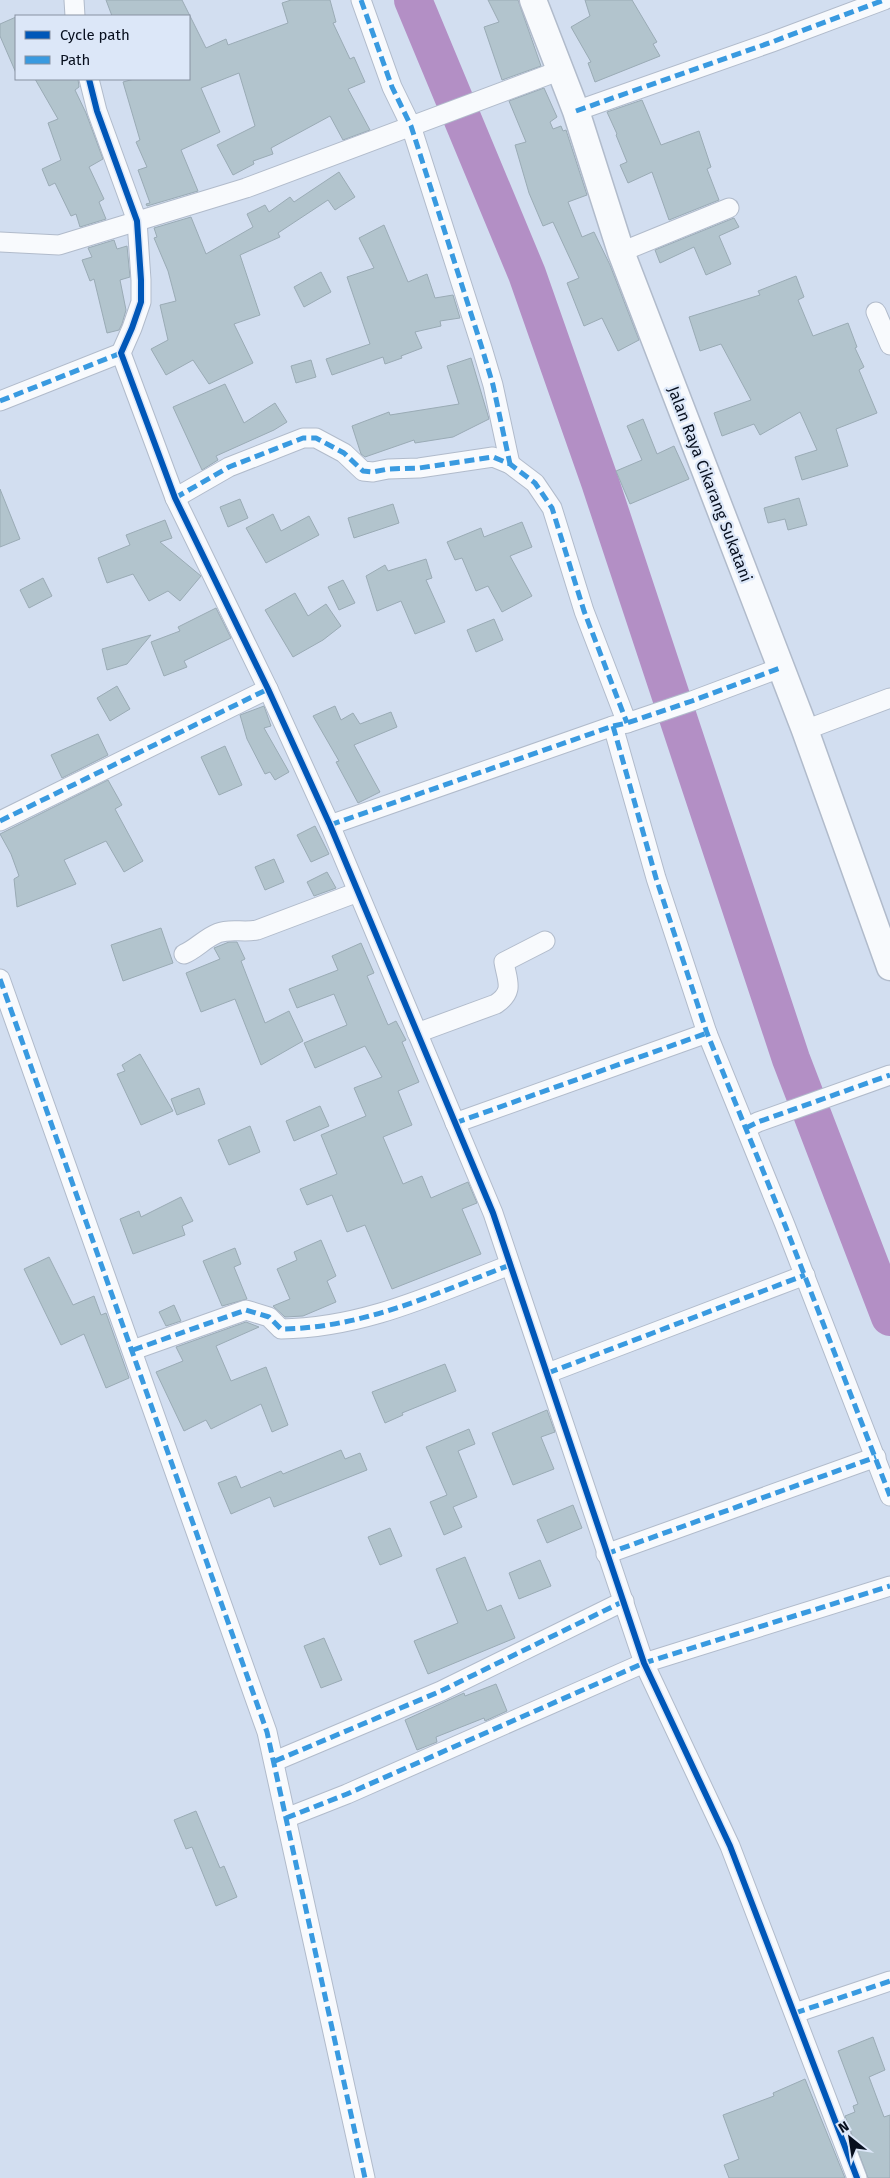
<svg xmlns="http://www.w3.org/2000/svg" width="890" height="2178" viewBox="0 0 890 2178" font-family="'Fira Sans',sans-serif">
  <rect width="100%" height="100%" fill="#d2def0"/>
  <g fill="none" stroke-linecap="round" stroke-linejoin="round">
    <polyline stroke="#b38fc5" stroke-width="38" points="413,0 527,274 600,482 791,1059 890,1317"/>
  </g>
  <g fill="#b2c4cd" stroke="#9aabb5">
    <polygon points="106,0 182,0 206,48 226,39 228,45 288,23 282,3 291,0 330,0 336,22 333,23 350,59 354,57 365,82 348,89 370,130 343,140 330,116 271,148 273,154 253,161 254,164 233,175 217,145 255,126 239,73 201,88 220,132 181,150 198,191 147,206 146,204 150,203 138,170 147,167 136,142 140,140 123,82 134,79 189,79 189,16 112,16"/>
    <polygon points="488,0 518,0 541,66 502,80 484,27 499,22"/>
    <polygon points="585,0 632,0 657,42 653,44 660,56 595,82 588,63 591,62 571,27 590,16"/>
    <polygon points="16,17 16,73 0,36 0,24"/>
    <polygon points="35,79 78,79 79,87 75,90 86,113 103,159 89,167 104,199 99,202 106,219 80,227 76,214 71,216 55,183 49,186 42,169 61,160 48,123 58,119"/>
    <polygon points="544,88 557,117 550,122 553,129 561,126 563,131 566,130 587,195 568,202 582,237 594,232 610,265 639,340 618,351 602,318 584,326 567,283 579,278 553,222 543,226 529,193 515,145 526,142 509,101"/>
    <polygon points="642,100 661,145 699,131 711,167 707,169 719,200 669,220 652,172 628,183 620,165 627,162 616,135 617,134 607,112"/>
    <polygon points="339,172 355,197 335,210 328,200 278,233 280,237 240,255 260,315 234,324 253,363 209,384 193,360 166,375 151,349 168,340 160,305 176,301 168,271 154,238 157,237 154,228 191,217 206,254 253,227 247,214 265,205 269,212 290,197 294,202"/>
    <polygon points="734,218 739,227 719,236 731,264 706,275 694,247 660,263 655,250"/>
    <polygon points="384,225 408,282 427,274 435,298 453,295 460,318 440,321 441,326 415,332 422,348 401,356 402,358 385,364 383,357 332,375 326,359 370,344 347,277 374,268 359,238"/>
    <polygon points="114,240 117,249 127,246 130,277 120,280 126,310 122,324 119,330 107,333 94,279 90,281 82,260 92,257 88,248"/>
    <polygon points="321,272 331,292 304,307 294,287"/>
    <polygon points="796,276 804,297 798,300 813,336 848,323 857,347 855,348 864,367 859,370 877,413 836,429 848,466 802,480 795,457 817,450 800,412 760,435 754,424 722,436 714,413 751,400 721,344 700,351 689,317 760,295 758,291"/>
    <polygon points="471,358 489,419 453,437 415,443 414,440 365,457 361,454 352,426 389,412 390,415 459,404 447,366"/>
    <polygon points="311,360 316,377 296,383 291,366"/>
    <polygon points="225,384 244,423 275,403 287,422 274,430 216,456 218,460 202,470 173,407"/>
    <polygon points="643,419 657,454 674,446 689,479 630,504 616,471 642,460 627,426"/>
    <polygon points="0,489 20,539 0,547"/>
    <polygon points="799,498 807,525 788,530 785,519 768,523 764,508"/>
    <polygon points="240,499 248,518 228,527 220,507"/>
    <polygon points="393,504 399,523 354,538 348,518"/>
    <polygon points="273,514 281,531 309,516 319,535 266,563 246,528"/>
    <polygon points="165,520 172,538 160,542 201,576 180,601 168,591 149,601 133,574 107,583 98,558 130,545 126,535"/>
    <polygon points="522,522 532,547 510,556 532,596 502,612 488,586 476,591 462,558 455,560 447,542 481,528 484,537"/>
    <polygon points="426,559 432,578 426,580 445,622 415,634 401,601 377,611 366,576 385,565 388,571"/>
    <polygon points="43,578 52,596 29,608 20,590"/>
    <polygon points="343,580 355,603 339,610 328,587"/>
    <polygon points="295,593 308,616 326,604 341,626 323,640 293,657 265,610"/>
    <polygon points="216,608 231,638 184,661 187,667 164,676 151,642 180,631 178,627"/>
    <polygon points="494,619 503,640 476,652 467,630"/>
    <polygon points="151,635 127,664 107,670 102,649"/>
    <polygon points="117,686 130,709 110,721 97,698"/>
    <polygon points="264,706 271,726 264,728 289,772 275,780 270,772 265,774 247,739 240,715"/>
    <polygon points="335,706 341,720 353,713 360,724 391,712 397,727 354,745 380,792 358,803 336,762 339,761 313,716"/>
    <polygon points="98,734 108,755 62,778 51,755"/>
    <polygon points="225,746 242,785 219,795 201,757"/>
    <polygon points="108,780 122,805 115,809 143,861 124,872 106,841 64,860 76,884 17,907 14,879 19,876 11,854 0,834"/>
    <polygon points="315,826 329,854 311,862 297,835"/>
    <polygon points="274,859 284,882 265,890 255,867"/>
    <polygon points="327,872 336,888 314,896 307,882"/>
    <polygon points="161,928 173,963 123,981 111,945"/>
    <polygon points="229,942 237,942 245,959 241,961 265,1023 289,1011 303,1041 261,1065 235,999 201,1012 186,973 220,959 214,948"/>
    <polygon points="361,943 374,973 367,976 388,1025 396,1021 406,1040 402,1042 419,1082 398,1091 412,1125 383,1137 403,1184 422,1176 431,1198 468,1182 477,1203 462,1209 481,1254 392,1289 365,1225 347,1232 332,1195 307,1205 300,1189 337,1174 321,1135 366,1116 354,1088 382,1077 365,1046 315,1068 304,1043 347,1025 334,994 297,1008 289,989 338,970 332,956"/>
    <polygon points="140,1054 173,1111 141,1125 117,1074 125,1071 122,1065"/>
    <polygon points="199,1088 205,1104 177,1115 171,1099"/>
    <polygon points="320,1106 329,1126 294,1141 286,1121"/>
    <polygon points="250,1126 260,1152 229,1165 218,1140"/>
    <polygon points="181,1197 193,1221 182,1226 185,1235 133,1254 120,1219 139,1211 141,1217"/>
    <polygon points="321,1240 336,1276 327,1281 336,1302 303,1316 285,1317 273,1306 290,1299 277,1269 297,1260 294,1252"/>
    <polygon points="235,1248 241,1264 234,1267 247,1299 222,1306 203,1261"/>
    <polygon points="49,1257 73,1305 94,1296 101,1315 106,1313 129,1378 106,1388 84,1334 61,1345 24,1269"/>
    <polygon points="174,1305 181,1321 166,1326 159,1312"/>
    <polygon points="246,1322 259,1327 216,1346 231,1381 266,1367 288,1425 272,1432 261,1404 211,1429 206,1420 184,1431 156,1372 183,1361 176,1347"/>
    <polygon points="445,1364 456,1391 402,1413 403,1415 385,1423 372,1392"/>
    <polygon points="547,1410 555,1432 541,1437 554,1469 513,1485 492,1433"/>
    <polygon points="469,1429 475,1444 458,1451 477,1497 453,1507 462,1527 444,1535 430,1502 447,1495 426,1447"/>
    <polygon points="341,1450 345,1459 360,1453 367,1470 274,1507 270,1497 231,1514 218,1483 236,1476 241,1488 281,1471 283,1474"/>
    <polygon points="573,1505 582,1528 547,1543 537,1520"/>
    <polygon points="390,1528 402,1556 380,1565 368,1537"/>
    <polygon points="465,1557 487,1611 501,1605 515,1638 428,1674 414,1641 458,1623 436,1569"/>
    <polygon points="540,1560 551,1586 519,1599 509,1573"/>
    <polygon points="324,1638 342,1680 321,1688 304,1646"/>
    <polygon points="496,1684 507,1711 485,1721 484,1718 436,1737 437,1742 417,1750 405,1720 464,1693 465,1696"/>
    <polygon points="196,1811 220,1868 224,1866 237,1897 216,1906 192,1847 186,1849 174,1820"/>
    <polygon points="873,2037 885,2070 869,2077 884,2117 890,2115 890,2178 868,2178 845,2116 855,2112 853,2106 858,2104 838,2051"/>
    <polygon points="805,2079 845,2178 729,2178 724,2165 739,2159 723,2115 774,2096 773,2093"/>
  </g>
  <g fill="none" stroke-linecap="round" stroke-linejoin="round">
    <defs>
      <g id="street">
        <polyline points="74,0 75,16"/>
        <polyline points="361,0 392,87 411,126 482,348 493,385 510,464"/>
        <polyline points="89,79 97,111 137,221 141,280 141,302 132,328 121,353 175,498 268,689 330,825 493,1213 644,1663 730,1846 857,2178"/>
        <polyline points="576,111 772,42 884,0"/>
        <polyline points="0,242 59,245 246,188 561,70"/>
        <polyline points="621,252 729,208"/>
        <polyline points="876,312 890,345"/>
        <polyline points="0,401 121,353"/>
        <polyline points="175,498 229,467 303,438 316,438 344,453 363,471 373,472 388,469 419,468 493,457 510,464 535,483 552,508 584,611 627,723"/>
        <polyline points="613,726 656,878 707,1033 785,1225 890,1496"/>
        <polyline points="805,730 890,698"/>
        <polyline points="0,821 268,689"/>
        <polyline points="330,825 613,726 627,723 692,701 780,668"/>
        <path d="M 184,954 C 196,949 205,938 218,933 C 231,928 243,933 257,930 L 358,892"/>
        <polyline points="0,979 267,1732 365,2178"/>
        <path d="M 417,1033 L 496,1004 C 515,991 507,981 504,962 L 545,941"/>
        <polyline points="455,1123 707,1033"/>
        <polyline points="746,1128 758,1122 890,1075"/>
        <path d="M 133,1350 L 246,1310 L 269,1317 L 281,1329 C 364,1328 434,1294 510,1265"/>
        <polyline points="548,1373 805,1275"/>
        <polyline points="606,1554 876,1457"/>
        <polyline points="275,1761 441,1691 624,1601"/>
        <polyline points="286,1818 347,1794 644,1663 890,1586"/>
        <polyline points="795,2013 890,1981"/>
      </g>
      <polyline id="secondary" points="533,0 576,111 621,252 805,730 890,967"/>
    </defs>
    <use href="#street" stroke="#b1bbcb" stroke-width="21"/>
    <use href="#secondary" stroke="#b1bbcb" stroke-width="29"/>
    <use href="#street" stroke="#f8fafd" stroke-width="19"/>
    <use href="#secondary" stroke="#f8fafd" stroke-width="26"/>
    <g stroke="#399ae0" stroke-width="5" stroke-dasharray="10 5" stroke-linecap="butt">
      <polyline points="361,0 392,87 411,126 482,348 493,385 510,464"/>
      <polyline points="576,111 772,42 884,0"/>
      <polyline points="0,401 121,353"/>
      <polyline points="175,498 229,467 303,438 316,438 344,453 363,471 373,472 388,469 419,468 493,457 510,464 535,483 552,508 584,611 627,723"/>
      <polyline points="613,726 656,878 707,1033 785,1225 890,1496"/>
      <polyline points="0,821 268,689"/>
      <polyline points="330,825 613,726 627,723 692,701 780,668"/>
      <polyline points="0,979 267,1732 365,2178"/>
      <polyline points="455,1123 707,1033"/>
      <polyline points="746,1128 758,1122 890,1075"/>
      <path d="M 133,1350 L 246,1310 L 269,1317 L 281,1329 C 364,1328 434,1294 510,1265"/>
      <polyline points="548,1373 805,1275"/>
      <polyline points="606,1554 876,1457"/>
      <polyline points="275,1761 441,1691 624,1601"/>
      <polyline points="286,1818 347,1794 644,1663 890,1586"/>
      <polyline points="795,2013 890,1981"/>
    </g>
    <defs>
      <polyline id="cycleway" points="89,79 97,111 137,221 141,280 141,302 132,328 121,353 175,498 268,689 330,825 493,1213 644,1663 730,1846 857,2178"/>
    </defs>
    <use href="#cycleway" stroke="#dce7f8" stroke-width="9"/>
    <use href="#cycleway" stroke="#0057b8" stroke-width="6"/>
  </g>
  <g text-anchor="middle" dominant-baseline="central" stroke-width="4.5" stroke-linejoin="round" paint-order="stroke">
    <g font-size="16" fill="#070f1e" stroke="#dce7f8">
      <text transform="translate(710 484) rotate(69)">Jalan Raya Cikarang Sukatani</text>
    </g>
  </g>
  <rect x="15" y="15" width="175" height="65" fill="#dce7f8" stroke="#8791a1"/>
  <rect x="25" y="31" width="25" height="8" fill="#0057b8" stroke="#8791a1"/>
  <text x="60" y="40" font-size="15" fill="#070f1e">Cycle path</text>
  <rect x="25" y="56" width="25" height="8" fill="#399ae0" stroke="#8791a1"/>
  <text x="60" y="65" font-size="15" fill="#070f1e">Path</text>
  <g transform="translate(850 2138) rotate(330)" stroke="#dce7f8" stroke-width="4" paint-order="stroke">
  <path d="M0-4L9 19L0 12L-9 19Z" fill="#070f1e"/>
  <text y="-8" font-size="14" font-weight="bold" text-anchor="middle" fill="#070f1e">N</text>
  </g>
</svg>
